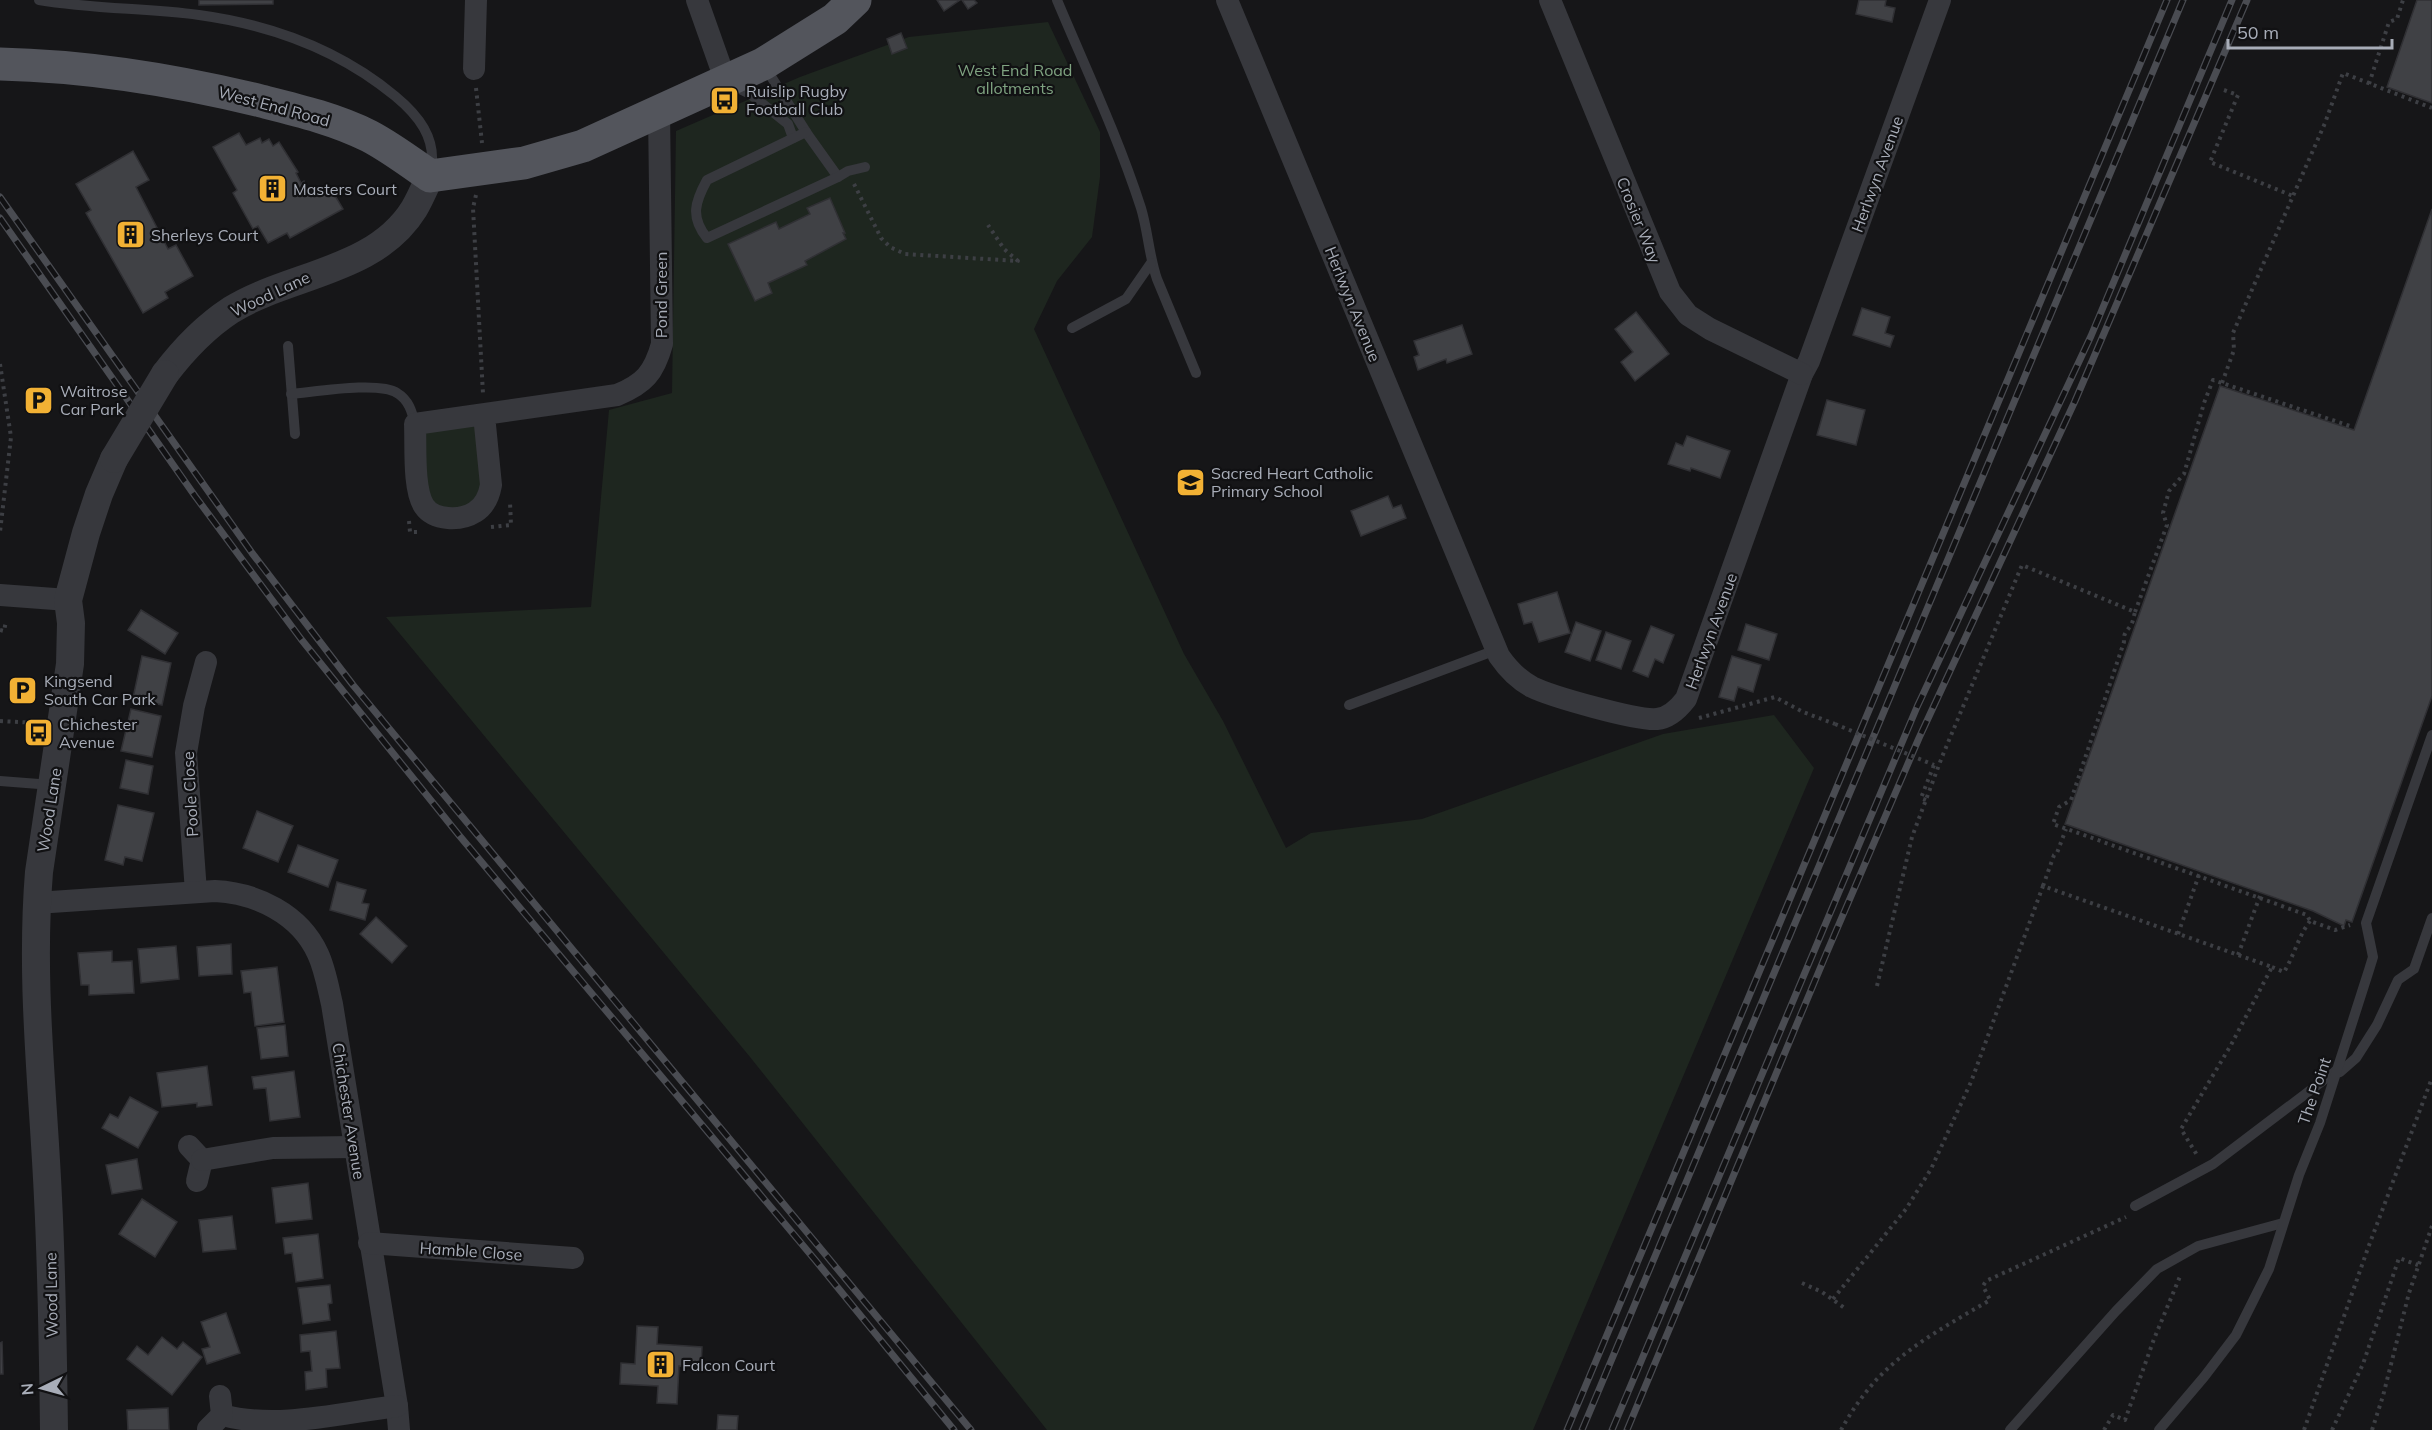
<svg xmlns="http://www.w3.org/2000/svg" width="2432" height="1430" viewBox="0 0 2432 1430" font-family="Mulish,sans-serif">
  <rect width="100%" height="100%" fill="#161618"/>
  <g fill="#1e261f">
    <polygon points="1048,22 1100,132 1100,177 1092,237 1057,281 1034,329 1184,654 1223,721 1286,848 1311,833 1422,819 1663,734 1774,715 1814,768 1533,1430 1047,1430 750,1057 386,617 591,607 609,410 672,393 676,131 800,77 909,37"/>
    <polygon points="484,415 483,504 432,514 415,424"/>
  </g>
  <g fill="#404145" stroke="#303034" stroke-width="1.5">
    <polygon points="199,0 273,0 273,4 199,5"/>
    <polygon points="937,0 960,0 944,11"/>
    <polygon points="962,0 974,0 977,3 968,9"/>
    <polygon points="1859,0 1886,0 1885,6 1895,8 1892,22 1856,14"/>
    <polygon points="2417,0 2432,0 2432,103 2387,87"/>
    <polygon points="901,33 907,48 892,54 887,39"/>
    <polygon points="239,133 246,145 260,138 262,143 269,139 273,146 279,142 298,172 296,173 301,183 304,181 309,192 312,191 314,196 330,187 343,209 290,238 287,233 268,243 258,226 253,229 233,193 237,190 213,147"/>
    <polygon points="133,151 149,180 136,187 168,249 176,245 193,276 165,292 168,298 143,313 86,213 91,210 76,184"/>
    <polygon points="830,198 845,233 843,233 846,239 805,261 807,265 768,283 772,293 755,301 728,244 776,222 779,229 810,214 807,208"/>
    <polygon points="2432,209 2432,696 2352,922 2346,920 2344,926 2313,911 2065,824 2220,386 2354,430"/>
    <polygon points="1862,308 1890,317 1885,333 1894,336 1890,347 1853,335"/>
    <polygon points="1636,312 1669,354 1635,381 1621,362 1633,352 1615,329"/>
    <polygon points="1462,325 1472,354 1447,363 1446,359 1418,370 1414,357 1419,355 1414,341"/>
    <polygon points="1827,400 1865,410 1856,445 1817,435"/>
    <polygon points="1687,436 1730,451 1720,478 1691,468 1690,471 1668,464 1676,443 1683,446"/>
    <polygon points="1388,496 1393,508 1401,505 1406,518 1361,536 1351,511"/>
    <polygon points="1557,592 1570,633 1539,642 1532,622 1524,624 1518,604"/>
    <polygon points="141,610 178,633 165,654 128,630"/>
    <polygon points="1576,622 1601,631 1590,661 1565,652"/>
    <polygon points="1746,624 1777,634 1769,660 1738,650"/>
    <polygon points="1651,626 1674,635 1663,663 1655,659 1648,677 1633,671"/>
    <polygon points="1606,632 1631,641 1621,669 1596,660"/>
    <polygon points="142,656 171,663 162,705 133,698"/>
    <polygon points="1732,656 1761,665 1753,692 1738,687 1734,701 1719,697"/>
    <polygon points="131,709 161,716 152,757 121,751"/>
    <polygon points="126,760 153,766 148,794 120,788"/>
    <polygon points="118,805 154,813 142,861 125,857 123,865 105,860"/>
    <polygon points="257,811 293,826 278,862 243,848"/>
    <polygon points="298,845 338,860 328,887 288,872"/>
    <polygon points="337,882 366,890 362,903 369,904 365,920 330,910"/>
    <polygon points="376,917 407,946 392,963 360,934"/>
    <polygon points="231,944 232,974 199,976 197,947"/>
    <polygon points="176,946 179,979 141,983 138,949"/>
    <polygon points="112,951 112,962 132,961 134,993 89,995 89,985 81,985 78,953"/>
    <polygon points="277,967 284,1022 255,1026 251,992 244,993 241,971"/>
    <polygon points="285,1025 288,1056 261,1059 257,1028"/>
    <polygon points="207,1066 212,1105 197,1107 197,1103 162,1107 157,1073"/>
    <polygon points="294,1071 300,1117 270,1121 266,1088 254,1089 252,1077"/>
    <polygon points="130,1097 158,1112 138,1148 102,1128 110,1114 118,1118"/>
    <polygon points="137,1159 142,1189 112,1194 106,1165"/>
    <polygon points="308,1183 312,1219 276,1223 272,1188"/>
    <polygon points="142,1199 177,1222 155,1257 119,1234"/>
    <polygon points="232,1216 236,1249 203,1252 199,1220"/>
    <polygon points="318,1234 323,1278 296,1282 292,1253 285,1254 283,1238"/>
    <polygon points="330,1285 332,1303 328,1304 330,1320 303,1324 298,1288"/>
    <polygon points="226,1313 240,1353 207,1364 202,1349 210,1347 201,1322"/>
    <polygon points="637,1326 658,1327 657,1344 702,1347 701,1367 679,1366 677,1404 657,1403 658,1386 620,1384 621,1363 635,1364"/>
    <polygon points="336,1331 340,1368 326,1369 327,1387 306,1390 305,1372 312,1371 310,1351 301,1352 300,1335"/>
    <polygon points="162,1337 177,1349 183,1342 202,1357 172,1395 127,1359 137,1346 148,1355"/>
    <polygon points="2,1342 3,1374 0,1374 0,1343"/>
    <polygon points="168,1408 169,1430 128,1430 127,1410"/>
    <polygon points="718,1415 738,1416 737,1430 717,1430"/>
  </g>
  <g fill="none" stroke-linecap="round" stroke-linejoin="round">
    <g stroke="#3d3f44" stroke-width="4" stroke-dasharray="3 4.5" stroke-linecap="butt">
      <polyline points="2369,84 2389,22 2397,19 2403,0"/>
      <polyline points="476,88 482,143"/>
      <polyline points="2224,90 2238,95 2210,162 2293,196"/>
      <polyline points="854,184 881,238 890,247 905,254 1018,261 1004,249 988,225"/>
      <polyline points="476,195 473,208 483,394"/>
      <polyline points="0,364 11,437 0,532"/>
      <polyline points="2222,383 2234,350 2233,333 2325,123 2343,73 2432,108"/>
      <polyline points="409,521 410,532 421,532"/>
      <polyline points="491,527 511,525 510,502"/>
      <polyline points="2135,612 2167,525 2163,513 2169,491 2184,474 2204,403 2213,380 2353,427"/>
      <polyline points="0,630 4,631 6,621"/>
      <polyline points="1699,718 1775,697 1803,712 1835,724"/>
      <polyline points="0,721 38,723"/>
      <polyline points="1926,800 1921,798 1934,765"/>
      <polyline points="2043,886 2054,855 2057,853 2066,829"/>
      <polyline points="2178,934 2199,875"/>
      <polyline points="2238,955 2260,896"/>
      <path d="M 2272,967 L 2284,972 C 2294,956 2298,937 2310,921"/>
      <path d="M 1877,986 L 1912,837 L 1942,757 L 2022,565 L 2135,612 C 2134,615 2133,622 2131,625 C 2127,631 2123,633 2124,642 L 2071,800 L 2059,807 L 2053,824 L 2307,915 L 2310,921 L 2335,930 L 2350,925"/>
      <polyline points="1802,1283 1822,1292 1846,1309"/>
      <polyline points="1833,1299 1906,1209 1931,1169 1971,1082 2043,886 2272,967 2231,1045 2181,1129 2197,1155"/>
      <path d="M 1841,1430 C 1852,1410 1866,1390 1882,1374 C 1913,1343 1953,1322 1990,1300 L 1983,1286 L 1986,1281 L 2126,1217"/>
      <polyline points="2104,1430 2113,1415 2125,1420 2154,1339 2181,1274"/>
      <polyline points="2304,1430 2368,1248 2432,1078"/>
      <polyline points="2332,1430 2363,1364 2399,1258 2418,1265"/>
      <polyline points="2372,1430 2383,1396 2409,1293 2432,1226"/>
    </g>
    <g stroke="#37383d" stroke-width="10">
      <path d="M 39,0 C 92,9 146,8 199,15 C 272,25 338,49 395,96 C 418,115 437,138 431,170"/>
      <path d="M 1057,0 C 1086,69 1118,137 1141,208 C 1148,231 1149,256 1157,279 L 1196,373"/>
      <polyline points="765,67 808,135 838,177"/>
      <polyline points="732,85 750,94 788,124 793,138"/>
      <path d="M 806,132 L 707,180 C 695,202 690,217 707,238 L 838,177 L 848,171 L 865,167"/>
      <polyline points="1072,328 1126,299 1151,263"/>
      <polyline points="288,346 295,434"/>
      <path d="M 291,394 C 315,392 379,381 397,393 C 409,400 412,412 415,424"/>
      <polyline points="1349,705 1496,650"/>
      <polyline points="0,781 52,785"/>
      <polyline points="2135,1206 2213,1164 2337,1070 2340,1072 2356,1058 2377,1025 2398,980 2414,969 2432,918"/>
      <polyline points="2010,1430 2116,1311 2157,1269 2198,1246 2283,1223"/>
      <polyline points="2159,1430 2204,1377 2236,1335 2269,1269 2299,1175 2320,1123 2369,970 2373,957 2366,923 2432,735"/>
    </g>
    <g stroke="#37383d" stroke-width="22">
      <polyline points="697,0 726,82"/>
      <path d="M 1227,0 L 1499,656 C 1508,669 1517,679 1532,687 C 1550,696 1637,721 1657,719 C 1669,718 1679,708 1686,699 L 1802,374 L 1809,361 L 1940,0"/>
      <polyline points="1550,0 1670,292 1688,315 1710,329 1802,374"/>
      <polyline points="474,69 476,0"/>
      <path d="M 484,415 L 491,485 C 489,496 485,506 475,512 C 461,521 434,521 424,506 C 413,489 416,446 415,424 L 617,395 C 644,384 654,373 662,344 L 659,111"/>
      <polyline points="0,595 68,600"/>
      <polyline points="196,892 186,753 194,706 206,662"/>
      <path d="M 36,903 L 215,891 C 256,893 300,914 318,954 C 325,969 328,987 332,1004 L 397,1406 L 399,1430"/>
      <polyline points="189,1146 202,1160 197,1181"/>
      <polyline points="202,1160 273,1148 355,1147"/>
      <polyline points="369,1243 573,1258"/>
      <path d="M 222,1415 C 277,1430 341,1413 397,1406"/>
      <polyline points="208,1429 222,1415 220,1396"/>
    </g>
    <g stroke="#37383d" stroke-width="28">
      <path d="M 165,374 C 184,349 205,327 231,310 C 289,274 375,272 414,209 C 420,199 425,187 430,176"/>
      <path d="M 54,1430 C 53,1353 52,1275 48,1198 C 43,1088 30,983 39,872 L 70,664 L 71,623 L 68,600 L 86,533 L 99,494 L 114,459"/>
    </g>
    <path stroke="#53555c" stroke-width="33" d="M 0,64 C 88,66 175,80 261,101 C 297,110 335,119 369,136 C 390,147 410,162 430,176 L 524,163 L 583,146 L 763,64 L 835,19 L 855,0"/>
    <defs>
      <g id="rail">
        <polyline points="0,197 252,553 353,685 971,1430"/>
        <polyline points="0,218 195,496 301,639 458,834 816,1261 954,1430"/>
        <polyline points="1567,1430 2167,0"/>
        <polyline points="1582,1430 2183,0"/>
        <polyline points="1612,1430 1917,707 2091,336 2232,0"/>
        <polyline points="1627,1430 1827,952 1919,738 2075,401 2247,0"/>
      </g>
    </defs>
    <use href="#rail" stroke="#4a4c52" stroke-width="7"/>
    <use href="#rail" stroke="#111113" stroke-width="4.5" stroke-dasharray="14" stroke-linecap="butt"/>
    <polyline stroke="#3d3f44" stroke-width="4" stroke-dasharray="3 4.5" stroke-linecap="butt" points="1835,724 1934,765"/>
    <polyline stroke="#37383d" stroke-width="28" points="114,459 165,374"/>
  </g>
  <defs>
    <symbol id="bus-square" viewBox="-11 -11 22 22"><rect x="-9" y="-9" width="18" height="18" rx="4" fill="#f2b134" stroke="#111113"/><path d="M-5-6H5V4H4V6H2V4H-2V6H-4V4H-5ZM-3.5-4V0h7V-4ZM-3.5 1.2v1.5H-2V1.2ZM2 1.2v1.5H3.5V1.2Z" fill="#111"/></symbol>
    <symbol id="building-square" viewBox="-11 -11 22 22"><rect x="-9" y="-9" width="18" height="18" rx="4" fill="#f2b134" stroke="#111113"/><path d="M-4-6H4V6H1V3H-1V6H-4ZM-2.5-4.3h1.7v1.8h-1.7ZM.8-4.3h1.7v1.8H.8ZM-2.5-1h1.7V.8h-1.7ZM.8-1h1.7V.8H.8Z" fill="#111"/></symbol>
    <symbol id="parking-square" viewBox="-11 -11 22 22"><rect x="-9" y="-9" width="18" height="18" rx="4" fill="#f2b134" stroke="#111113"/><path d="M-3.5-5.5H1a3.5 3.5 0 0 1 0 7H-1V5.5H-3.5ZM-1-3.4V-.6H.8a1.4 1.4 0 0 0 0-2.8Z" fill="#111"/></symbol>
    <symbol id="school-square" viewBox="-11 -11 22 22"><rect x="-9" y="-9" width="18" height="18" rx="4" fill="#f2b134" stroke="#111113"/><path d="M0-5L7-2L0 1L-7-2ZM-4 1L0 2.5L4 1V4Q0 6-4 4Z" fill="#111"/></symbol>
  </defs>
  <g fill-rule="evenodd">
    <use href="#bus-square" x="708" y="84" width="33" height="33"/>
    <use href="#building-square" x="256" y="172" width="33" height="33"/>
    <use href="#building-square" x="114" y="218" width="33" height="33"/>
    <use href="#parking-square" x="22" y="384" width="33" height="33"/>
    <use href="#school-square" x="1174" y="466" width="33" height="33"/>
    <use href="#parking-square" x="6" y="674" width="33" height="33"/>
    <use href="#bus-square" x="22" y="716" width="33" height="33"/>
    <use href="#building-square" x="644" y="1348" width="33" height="33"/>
  </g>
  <g text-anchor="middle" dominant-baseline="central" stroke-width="4.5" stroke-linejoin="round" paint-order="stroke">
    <g font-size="16" fill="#7fa381" stroke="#111113">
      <text x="1015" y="70">West End Road<tspan x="1015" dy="18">allotments</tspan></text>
    </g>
    <g font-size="16" fill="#a8adb8" stroke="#111113" text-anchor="start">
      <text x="746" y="91">Ruislip Rugby<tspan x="746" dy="18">Football Club</tspan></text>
      <text x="293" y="189">Masters Court</text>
      <text x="151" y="235">Sherleys Court</text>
      <text x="60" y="391">Waitrose<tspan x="60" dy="18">Car Park</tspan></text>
      <text x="1211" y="473">Sacred Heart Catholic<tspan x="1211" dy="18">Primary School</tspan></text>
      <text x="44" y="681">Kingsend<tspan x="44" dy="18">South Car Park</tspan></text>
      <text x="59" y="724">Chichester<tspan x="59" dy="18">Avenue</tspan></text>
      <text x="682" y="1365">Falcon Court</text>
    </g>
    <g font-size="16" fill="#a8adb8" stroke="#111113">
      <text transform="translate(274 106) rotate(15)">West End Road</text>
      <text transform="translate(1877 174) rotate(-70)">Herlwyn Avenue</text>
      <text transform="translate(1639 220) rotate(68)">Crosier Way</text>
      <text transform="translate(270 294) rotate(-25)">Wood Lane</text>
      <text transform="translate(661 295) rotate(-90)">Pond Green</text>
      <text transform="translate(1353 304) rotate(68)">Herlwyn Avenue</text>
      <text transform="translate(1711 631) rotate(-70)">Herlwyn Avenue</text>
      <text transform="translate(190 794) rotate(-93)">Poole Close</text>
      <text transform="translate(49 810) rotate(-81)">Wood Lane</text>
      <text transform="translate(2314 1091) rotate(-71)">The Point</text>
      <text transform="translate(349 1111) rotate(81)">Chichester Avenue</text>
      <text transform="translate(471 1251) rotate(4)">Hamble Close</text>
      <text transform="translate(51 1295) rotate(-91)">Wood Lane</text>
    </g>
  </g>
  <g transform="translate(42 1388) rotate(265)" stroke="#111113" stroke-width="4.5" paint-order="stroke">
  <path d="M0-4.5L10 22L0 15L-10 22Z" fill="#a8adb8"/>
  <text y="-9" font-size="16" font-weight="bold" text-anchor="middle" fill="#a8adb8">N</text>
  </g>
  <path d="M2228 39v9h164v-9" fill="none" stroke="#a8adb8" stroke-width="3"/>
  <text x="2237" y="39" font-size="18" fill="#a8adb8" stroke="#111113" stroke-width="4.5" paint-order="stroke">50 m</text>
</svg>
